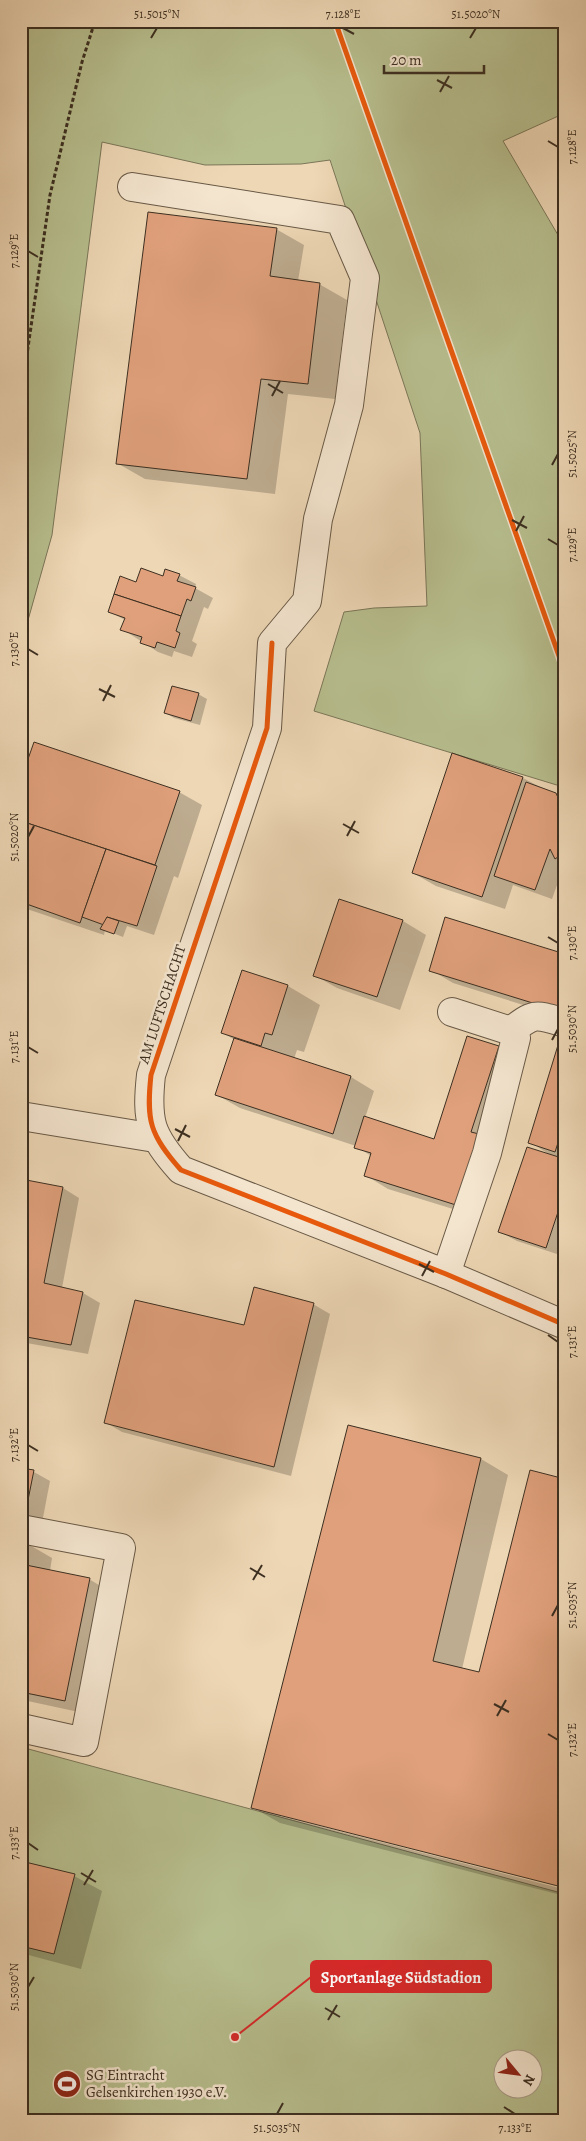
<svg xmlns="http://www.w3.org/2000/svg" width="586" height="2141" viewBox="0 0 586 2141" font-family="Alegreya,serif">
  <rect width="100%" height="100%" fill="#eed7b5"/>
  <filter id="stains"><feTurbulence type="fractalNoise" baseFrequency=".004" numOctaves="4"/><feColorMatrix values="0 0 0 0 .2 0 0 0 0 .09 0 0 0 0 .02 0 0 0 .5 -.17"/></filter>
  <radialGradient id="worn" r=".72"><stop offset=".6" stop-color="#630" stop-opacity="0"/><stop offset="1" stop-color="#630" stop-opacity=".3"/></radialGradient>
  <g fill="#b7be8e" stroke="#7a7658" fill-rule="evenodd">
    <polygon points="21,21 565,21 565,113 503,141 565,247 565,800 560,786 314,711 344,612 374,608 427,606 420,433 330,160 301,164 205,165 102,142 52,535 21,645"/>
    <path d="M 21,1747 L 565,1894 L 565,2120 L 21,2120 ZM 504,2058 L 534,2058 L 534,2088 L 504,2088 Z"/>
  </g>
  <g fill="#0003" fill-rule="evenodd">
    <polygon points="276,229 304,245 298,281 319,284 347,300 335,399 288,394 275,494 145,479 117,463"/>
    <polygon points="179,575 196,584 195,588 213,598 208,609 204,607 192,641 197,644 192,657 174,651 172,657 158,652 122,629 125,620 110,612 137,583"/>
    <polygon points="198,694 207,699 200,725 174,718 166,713"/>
    <polygon points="523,778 565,800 565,863 552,899 513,885 505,909 436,886 413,873"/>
    <polygon points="21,781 179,792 202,805 178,878 174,876 154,935 127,926 123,937 105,930 104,935 21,907"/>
    <polygon points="340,900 403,921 426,935 400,1010 337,988 314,975"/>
    <polygon points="446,919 565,1018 453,983 431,970"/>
    <polygon points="243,972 288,986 320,1005 304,1052 297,1050 294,1059 351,1077 374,1091 365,1118 435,1140 498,1047 521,1060 479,1217 388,1189 365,1175 371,1156 356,1146 240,1108 217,1095 235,1040 223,1033"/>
    <polygon points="565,1034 565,1251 563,1256 517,1241 500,1232 550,1155 530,1142"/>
    <polygon points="21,1181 63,1188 79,1198 62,1288 83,1293 100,1303 88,1354 21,1342"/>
    <polygon points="313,1304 330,1314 291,1476 122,1432 105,1422 245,1327"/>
    <path d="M 481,1459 L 508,1475 L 462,1669 L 480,1674 L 565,1481 L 565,1896 L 280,1823 L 252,1807 ZM 280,1814 L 564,1886 L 563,1889 L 280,1816 Z"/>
    <polygon points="21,1469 34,1472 50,1481 42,1523 21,1519"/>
    <polygon points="21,1540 52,1558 50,1571 89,1579 112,1593 88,1714 23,1700 21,1709"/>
    <polygon points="21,1863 74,1876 102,1891 81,1969 21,1953"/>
  </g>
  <g fill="#dfa07b" stroke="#3c2f21">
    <polygon points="148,212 277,228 270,276 320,283 308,384 261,379 247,479 116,464"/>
    <polygon points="141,568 163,576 165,569 180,574 177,581 196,587 191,601 187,599 181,616 114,594 120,576 136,582"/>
    <polygon points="114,594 181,616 176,631 180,633 175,648 157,642 155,648 140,643 142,637 120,630 125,618 108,612"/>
    <polygon points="172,686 199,693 191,721 164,713"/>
    <polygon points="34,742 180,791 155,865 21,821 21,779"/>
    <polygon points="452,753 523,777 482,897 412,873"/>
    <polygon points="526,782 556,793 565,814 565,852 555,859 550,849 535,890 494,876"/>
    <polygon points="21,821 106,849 80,923 21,902"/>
    <polygon points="106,849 157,866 137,926 107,917 104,925 82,917"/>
    <polygon points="339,899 403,920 377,997 313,976"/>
    <polygon points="107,917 119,921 114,934 100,929"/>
    <polygon points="445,917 565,954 565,1013 429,971"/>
    <polygon points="242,970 288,985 272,1035 265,1033 261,1046 221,1033"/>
    <polygon points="562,1032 565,1032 565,1121 555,1152 528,1143"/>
    <polygon points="467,1036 499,1046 471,1132 479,1134 456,1205 364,1176 371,1153 354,1148 364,1116 434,1139"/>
    <polygon points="234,1038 351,1076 333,1134 215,1095"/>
    <polygon points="527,1147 565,1159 565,1191 546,1248 498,1232"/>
    <polygon points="21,1179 63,1187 44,1283 83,1292 71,1345 21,1336"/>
    <polygon points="254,1287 314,1303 274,1467 104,1423 135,1300 244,1325"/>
    <polygon points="348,1425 481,1458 433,1661 479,1672 530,1470 565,1479 565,1858 558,1886 251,1808"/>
    <polygon points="21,1468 34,1470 25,1515 21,1514"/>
    <polygon points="21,1564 90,1578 65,1701 21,1692"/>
    <polygon points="21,1861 75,1874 54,1954 21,1946"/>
  </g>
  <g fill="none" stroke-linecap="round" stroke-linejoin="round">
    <defs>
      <g id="minor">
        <path d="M 132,187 L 340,220 L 365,278 L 349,405 L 318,519 L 307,601 L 272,643 L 267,728 L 151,1075 C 146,1121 150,1135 181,1170 L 446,1274 L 565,1325"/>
        <path d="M 511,1031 C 535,1012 535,1014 565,1023"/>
        <polyline points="21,1116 155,1138"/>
        <polyline points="446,1274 487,1153 516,1038 511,1031 452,1012"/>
        <polyline points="21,1529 121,1548 84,1742 21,1728"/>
      </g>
    </defs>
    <use href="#minor" stroke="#685946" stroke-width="30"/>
    <polyline stroke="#3c2f21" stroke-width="3" stroke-dasharray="4 2.5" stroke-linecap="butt" points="21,396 50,195 82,62 95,21"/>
    <use href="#minor" stroke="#f4e5cf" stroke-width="28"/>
    <defs>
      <g id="cycleway">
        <polyline points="335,21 565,673"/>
        <path d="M 272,643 L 267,728 L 151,1075 C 146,1121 150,1135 181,1170 L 446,1274 L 565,1325"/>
      </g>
    </defs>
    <use href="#cycleway" stroke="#f4e5cf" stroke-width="8"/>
    <use href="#cycleway" stroke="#e8590c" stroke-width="5"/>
  </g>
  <path fill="none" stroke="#3c2f21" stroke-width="2" d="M 343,28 L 354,34M 151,38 L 157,28M 470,38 L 476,28M 437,80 L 452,88M 440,92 L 449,76M 548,141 L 558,147M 28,251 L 38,257M 268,384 L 283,393M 272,396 L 280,381M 552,465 L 558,454M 512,520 L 527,528M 516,531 L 524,516M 548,539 L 558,545M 28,649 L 38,655M 99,689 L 115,697M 103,701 L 111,685M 343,824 L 359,833M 347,836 L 355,821M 28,837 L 34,826M 548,937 L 558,943M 552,1040 L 558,1029M 28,1047 L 38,1053M 175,1129 L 190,1137M 178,1141 L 186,1125M 419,1264 L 434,1272M 422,1276 L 430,1261M 548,1335 L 558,1342M 28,1445 L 38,1451M 250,1568 L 265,1577M 253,1580 L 262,1565M 552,1616 L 558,1605M 494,1704 L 509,1712M 497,1716 L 506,1700M 548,1734 L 558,1740M 28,1843 L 38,1850M 81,1873 L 96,1882M 84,1885 L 93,1870M 28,1987 L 34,1977M 325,2008 L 340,2017M 328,2020 L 337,2005M 504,2107 L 515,2114M 277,2114 L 283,2103"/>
  <defs>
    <symbol id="stadium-disc" viewBox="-11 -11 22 22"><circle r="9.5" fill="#8f2418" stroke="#f4e5cf"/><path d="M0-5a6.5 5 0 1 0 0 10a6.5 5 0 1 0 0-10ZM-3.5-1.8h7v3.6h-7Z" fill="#fff"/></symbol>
  </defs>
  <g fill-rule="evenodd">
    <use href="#stadium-disc" x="51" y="2068" width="32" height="32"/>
  </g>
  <g text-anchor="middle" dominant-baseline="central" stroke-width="5" stroke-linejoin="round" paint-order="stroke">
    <g font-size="15" fill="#3c2f21" stroke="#f4e5cf">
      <text transform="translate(162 1004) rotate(-72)">AM LUFTSCHACHT</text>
    </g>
    <g font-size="15" fill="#3c2f21" stroke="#f4e5cf" text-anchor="start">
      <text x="86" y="2075">SG Eintracht<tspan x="86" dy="17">Gelsenkirchen 1930 e.V.</tspan></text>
    </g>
  </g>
  <path fill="none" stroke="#d62828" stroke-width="2" d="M235 2037L311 1977"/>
  <circle fill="#d62828" stroke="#f4e5cf" stroke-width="2" cx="235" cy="2037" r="5"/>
  <rect fill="#d62828" stroke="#d62828" stroke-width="2" x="311" y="1961" width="180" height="31" rx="5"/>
  <g font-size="16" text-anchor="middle" font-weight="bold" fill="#fff">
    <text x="401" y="1983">Sportanlage Südstadion</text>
  </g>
  <rect width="586" height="2141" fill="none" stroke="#eed7b5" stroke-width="55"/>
  <g transform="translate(518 2074) rotate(119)"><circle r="24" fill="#f4e5cf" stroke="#aa9c89"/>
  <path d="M0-4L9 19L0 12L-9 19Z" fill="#8f2418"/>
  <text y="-8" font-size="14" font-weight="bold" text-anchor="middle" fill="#3c2f21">N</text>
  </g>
  <path d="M384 65v8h100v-8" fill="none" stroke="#3c2f21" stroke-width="2.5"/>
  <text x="391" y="65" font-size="15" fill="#3c2f21" stroke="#f4e5cf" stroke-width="4" paint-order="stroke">20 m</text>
  <rect x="28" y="28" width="530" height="2086" fill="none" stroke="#3c2f21" stroke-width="2"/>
  <g font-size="12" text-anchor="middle" fill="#3c2f21">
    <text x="157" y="18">51.5015°N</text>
    <text x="343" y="18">7.128°E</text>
    <text x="476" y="18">51.5020°N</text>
    <text transform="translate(572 147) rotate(-90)" y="4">7.128°E</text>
    <text transform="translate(14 251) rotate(-90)" y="4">7.129°E</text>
    <text transform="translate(572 454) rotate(-90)" y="4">51.5025°N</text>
    <text transform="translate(572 545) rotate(-90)" y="4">7.129°E</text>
    <text transform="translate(14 649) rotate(-90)" y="4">7.130°E</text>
    <text transform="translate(14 837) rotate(-90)" y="4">51.5020°N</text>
    <text transform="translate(572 943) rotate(-90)" y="4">7.130°E</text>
    <text transform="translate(572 1029) rotate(-90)" y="4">51.5030°N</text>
    <text transform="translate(14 1047) rotate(-90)" y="4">7.131°E</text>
    <text transform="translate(572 1342) rotate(-90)" y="4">7.131°E</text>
    <text transform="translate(14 1445) rotate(-90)" y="4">7.132°E</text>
    <text transform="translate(572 1605) rotate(-90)" y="4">51.5035°N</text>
    <text transform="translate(572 1740) rotate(-90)" y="4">7.132°E</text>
    <text transform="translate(14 1843) rotate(-90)" y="4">7.133°E</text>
    <text transform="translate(14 1987) rotate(-90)" y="4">51.5030°N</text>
    <text x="277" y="2132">51.5035°N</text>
    <text x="515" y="2132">7.133°E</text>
  </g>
  <rect width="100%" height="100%" filter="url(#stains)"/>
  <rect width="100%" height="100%" fill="url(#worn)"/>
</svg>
